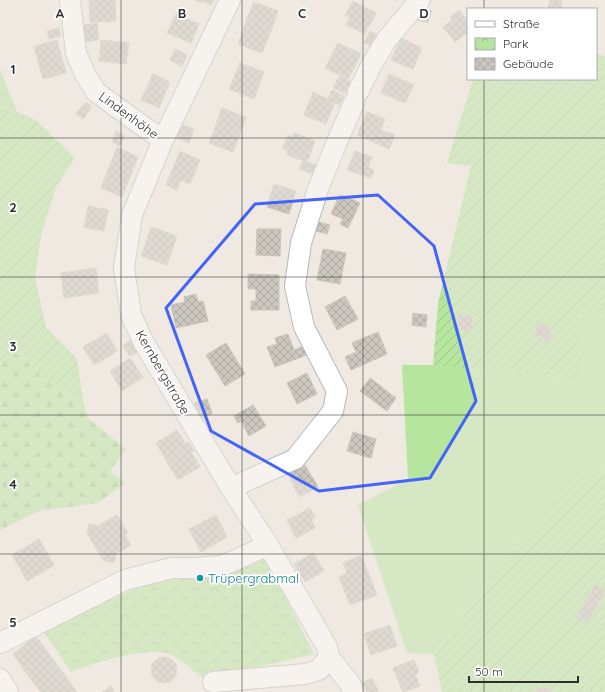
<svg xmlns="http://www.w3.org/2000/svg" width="605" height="692" viewBox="0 0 605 692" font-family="Quicksand,sans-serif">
  <defs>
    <pattern id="forest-firs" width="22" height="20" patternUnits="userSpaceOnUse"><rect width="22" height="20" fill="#b6e59e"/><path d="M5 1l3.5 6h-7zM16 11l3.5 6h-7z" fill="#9dc588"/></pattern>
    <pattern id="park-crowns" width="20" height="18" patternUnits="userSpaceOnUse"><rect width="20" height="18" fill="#b6e59e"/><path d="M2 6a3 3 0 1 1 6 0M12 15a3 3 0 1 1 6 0" fill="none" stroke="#9dc588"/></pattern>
    <pattern id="garden-furrows" width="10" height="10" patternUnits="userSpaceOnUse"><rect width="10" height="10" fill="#b6e59e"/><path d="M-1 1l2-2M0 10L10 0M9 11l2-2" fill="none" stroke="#9dc588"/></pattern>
    <pattern id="building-cross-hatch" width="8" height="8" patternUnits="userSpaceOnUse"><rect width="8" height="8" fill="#cbc7bf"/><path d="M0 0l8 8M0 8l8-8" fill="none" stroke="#afaba4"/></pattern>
  </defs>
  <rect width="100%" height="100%" fill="#efe9e1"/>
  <polygon fill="#b6e59e" points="579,308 605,317 605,470 582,476 515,546 434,654 407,653 358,505 408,479 402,365 433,365 582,379"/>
  <polygon fill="url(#forest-firs)" points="22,353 44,380 83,400 88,418 126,449 110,471 125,483 98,503 39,511 0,530 0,360"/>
  <g fill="url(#park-crowns)">
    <polygon points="0,69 17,112 0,115"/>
    <path d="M 265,557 L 314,654 L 204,679 C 196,673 179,658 172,655 C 149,645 93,663 71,672 L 42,629 L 155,580 Z"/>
  </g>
  <g fill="url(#garden-furrows)">
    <polygon points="596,53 605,57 605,317 579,308 582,379 433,365 438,303 471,166 447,163 473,79 596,79"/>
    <polygon points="17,112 36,120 75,158 56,187 41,235 35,278 46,327 77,359 83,400 44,380 22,353 0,360 0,115"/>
    <polygon points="605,470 605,692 442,692 434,655 515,546 582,476"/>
  </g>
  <g fill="url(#building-cross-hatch)" stroke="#cbc5ba">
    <polygon points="89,0 115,0 116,21 90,22"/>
    <polygon points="195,0 214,0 211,5 202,1 201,3"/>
    <polygon points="550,0 562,1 561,9 548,9"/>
    <polygon points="353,1 376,13 365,34 346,25 350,17 345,15"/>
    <polygon points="254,2 278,11 272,28 247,18"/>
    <polygon points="424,9 432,11 428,23 416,20"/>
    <polygon points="459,10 468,21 468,32 455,42 443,27 452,20 450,17"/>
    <polygon points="176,14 199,24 191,43 167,33"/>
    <polygon points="247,18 272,28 262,53 238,44"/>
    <polygon points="97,23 99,40 83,42 81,26"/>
    <polygon points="59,28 61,36 49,39 47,31"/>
    <polygon points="370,31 378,35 372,47 364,43"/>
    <polygon points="401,38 422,48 413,69 391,60"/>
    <polygon points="57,40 66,73 43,79 34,46"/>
    <polygon points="101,40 129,43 126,64 99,61"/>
    <polygon points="338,43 361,54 348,79 325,68"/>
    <polygon points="175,49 187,55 182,66 170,60"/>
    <polygon points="240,63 264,72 254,99 229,89"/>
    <polygon points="153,74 170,82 159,108 141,100"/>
    <polygon points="389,74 414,85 405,103 381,93"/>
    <polygon points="339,76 351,82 345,94 333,88"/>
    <polygon points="332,90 344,96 340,105 328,99"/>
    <polygon points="313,92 335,102 326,124 304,115"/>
    <polygon points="86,102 92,107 83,119 76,113"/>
    <polygon points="222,108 246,117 240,134 216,125"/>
    <polygon points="367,112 385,119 381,130 395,135 389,149 357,135"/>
    <polygon points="180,124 194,129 189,143 175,137"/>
    <polygon points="216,125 240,134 233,152 209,143"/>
    <polygon points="116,131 125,135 120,146 112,142"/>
    <polygon points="294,133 315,141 307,162 287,155 288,151 283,148 288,135 292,137"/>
    <polygon points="117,147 138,157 122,197 101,188"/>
    <polygon points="180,151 200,160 190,184 181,180 177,190 166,185"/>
    <polygon points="355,151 372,157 368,167 374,170 371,178 347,170"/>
    <polygon points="303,161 316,165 313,174 299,169"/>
    <polygon points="274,184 296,191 289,214 267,207"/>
    <polygon points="340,194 360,203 348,228 340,224 343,219 331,214"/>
    <polygon points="88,206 108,210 104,231 84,227"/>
    <polygon points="315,221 330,225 327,234 312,230"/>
    <polygon points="151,227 177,236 167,265 141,256"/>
    <polygon points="257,229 281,229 280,256 256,255"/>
    <polygon points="323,249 346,253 340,284 317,280"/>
    <polygon points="96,268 99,293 64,298 61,273"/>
    <polygon points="248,274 279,275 279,310 251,310 251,301 256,301 256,289 248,289"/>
    <polygon points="196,294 198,302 203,301 208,321 176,328 171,305 185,302 184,297"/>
    <polygon points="345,296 358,319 337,330 325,307"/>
    <polygon points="413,313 427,315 426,327 412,325"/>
    <polygon points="459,314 473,316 471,331 457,329"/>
    <polygon points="537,325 551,326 550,341 542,340 542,336 536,335"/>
    <polygon points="378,332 387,354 351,370 345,357 356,352 352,343"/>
    <polygon points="107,333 117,351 94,365 83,347"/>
    <polygon points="288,334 294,350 304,346 307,355 275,367 267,347 277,344 275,338"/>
    <polygon points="131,340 139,351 130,356 123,346"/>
    <polygon points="226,343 245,374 225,386 206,355"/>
    <polygon points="130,358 143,377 122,391 110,371"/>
    <polygon points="307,373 317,394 297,404 287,383"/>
    <polygon points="370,378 396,398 387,411 360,391"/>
    <polygon points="207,399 212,413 201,419 194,403"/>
    <polygon points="253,405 266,426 249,436 241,421 238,423 234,416"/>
    <polygon points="177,430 185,443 188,442 191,446 167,462 156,443"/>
    <polygon points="353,432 376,439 371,458 347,451"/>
    <polygon points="191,446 194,451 191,452 200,467 178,480 167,462"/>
    <polygon points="305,465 318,487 299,497 290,478 292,477 290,473"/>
    <polygon points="310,508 315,517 311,519 315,528 296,538 287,520"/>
    <polygon points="117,515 128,533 125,535 131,545 116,554 114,563 103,560 87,533 89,524 98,526"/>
    <polygon points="216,515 227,537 201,552 189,529"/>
    <polygon points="39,539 54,565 27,581 12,555"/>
    <polygon points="313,553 324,571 305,582 294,564"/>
    <polygon points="361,555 377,595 350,605 339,577 347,573 343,563"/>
    <polygon points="595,585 605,591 587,622 577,617"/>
    <polygon points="390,625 397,646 371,655 364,634"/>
    <polygon points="36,636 57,665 33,682 13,654"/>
    <circle cx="164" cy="670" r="13"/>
    <polygon points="414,660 419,672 415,674 420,686 403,692 393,668"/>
    <polygon points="57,665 77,692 41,692 33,682"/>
    <polygon points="372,678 379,692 367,692 362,683"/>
    <polygon points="111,686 115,692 102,692"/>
    <polygon points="550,688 550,692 536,692 536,689"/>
  </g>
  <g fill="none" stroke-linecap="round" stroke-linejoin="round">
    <defs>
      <g id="minor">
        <polyline points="70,0 76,53 85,74 96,92 133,119 163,140"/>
        <polyline points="230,0 163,140 132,215 124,268 131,315 144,343 231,488 268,545 327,647 329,657 351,685 353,692"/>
        <polyline points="358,92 372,64 387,39 420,0"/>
        <polyline points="231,488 295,459 333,411 337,391 304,327 295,286 301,243 318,189 336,144 354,103"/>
        <polyline points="0,643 125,580 172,568 197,568 221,566 238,559 268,545"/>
        <polyline points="0,679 8,692"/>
        <polyline points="213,682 305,674 319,670 329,657"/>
      </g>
    </defs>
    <use href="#minor" stroke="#b4b7c1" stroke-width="22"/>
    <use href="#minor" stroke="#fff" stroke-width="20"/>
  </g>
  <path d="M0 0H605V692H0ZM 378,195 L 434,246 L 476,401 L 430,478 L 319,491 L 211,431 L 166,308 L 255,204 Z" fill="#efe9e1" fill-opacity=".55" fill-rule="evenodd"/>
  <path fill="none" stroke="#4264fb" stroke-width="3" stroke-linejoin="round" d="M 378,195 L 434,246 L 476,401 L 430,478 L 319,491 L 211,431 L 166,308 L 255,204 Z"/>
  <path fill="none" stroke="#2e2e2e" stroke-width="1" stroke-opacity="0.55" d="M 121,0 L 121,692M 242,0 L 242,692M 363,0 L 363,692M 484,0 L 484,9M 484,79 L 484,692M 0,138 L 605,138M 0,277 L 605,277M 0,415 L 605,415M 0,554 L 605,554"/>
  <circle fill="#0f9aa8" stroke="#fff" stroke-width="1.5" cx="200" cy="578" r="4"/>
  <g text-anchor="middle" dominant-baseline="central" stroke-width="3.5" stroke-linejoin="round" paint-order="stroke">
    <g font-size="13" fill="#2e2e2e" stroke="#fff">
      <text transform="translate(129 115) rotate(36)">Lindenhöhe</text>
      <text transform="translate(163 372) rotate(60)">Kernbergstraße</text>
    </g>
    <g font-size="13" fill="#0d838f" stroke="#fff" text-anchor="start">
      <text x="208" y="578">Trüpergrabmal</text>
    </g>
  </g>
  <g font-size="13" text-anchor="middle" font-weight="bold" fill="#2e2e2e" stroke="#fff" stroke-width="3.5" stroke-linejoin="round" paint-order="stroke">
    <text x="60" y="18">A</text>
    <text x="182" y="18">B</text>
    <text x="302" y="18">C</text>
    <text x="424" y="18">D</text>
    <text x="13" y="74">1</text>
    <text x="13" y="212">2</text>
    <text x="13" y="351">3</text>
    <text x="13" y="489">4</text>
    <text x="13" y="627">5</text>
  </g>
  <rect x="467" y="8" width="130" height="72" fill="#ffffff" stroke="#ababab"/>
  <rect x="475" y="21" width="20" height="6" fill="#ffffff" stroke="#ababab"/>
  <text x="503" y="28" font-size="12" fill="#2e2e2e">Straße</text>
  <rect x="475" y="38" width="20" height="12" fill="url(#park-crowns)" stroke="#ababab"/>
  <text x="503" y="48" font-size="12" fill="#2e2e2e">Park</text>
  <rect x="475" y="58" width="20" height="12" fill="url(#building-cross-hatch)" stroke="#ababab"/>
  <text x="503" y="68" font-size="12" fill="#2e2e2e">Gebäude</text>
  <path d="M469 676v6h109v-6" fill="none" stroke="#2e2e2e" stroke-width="2"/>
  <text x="475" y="676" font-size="12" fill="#2e2e2e" stroke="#ffffff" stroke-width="3" paint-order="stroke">50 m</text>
</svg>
